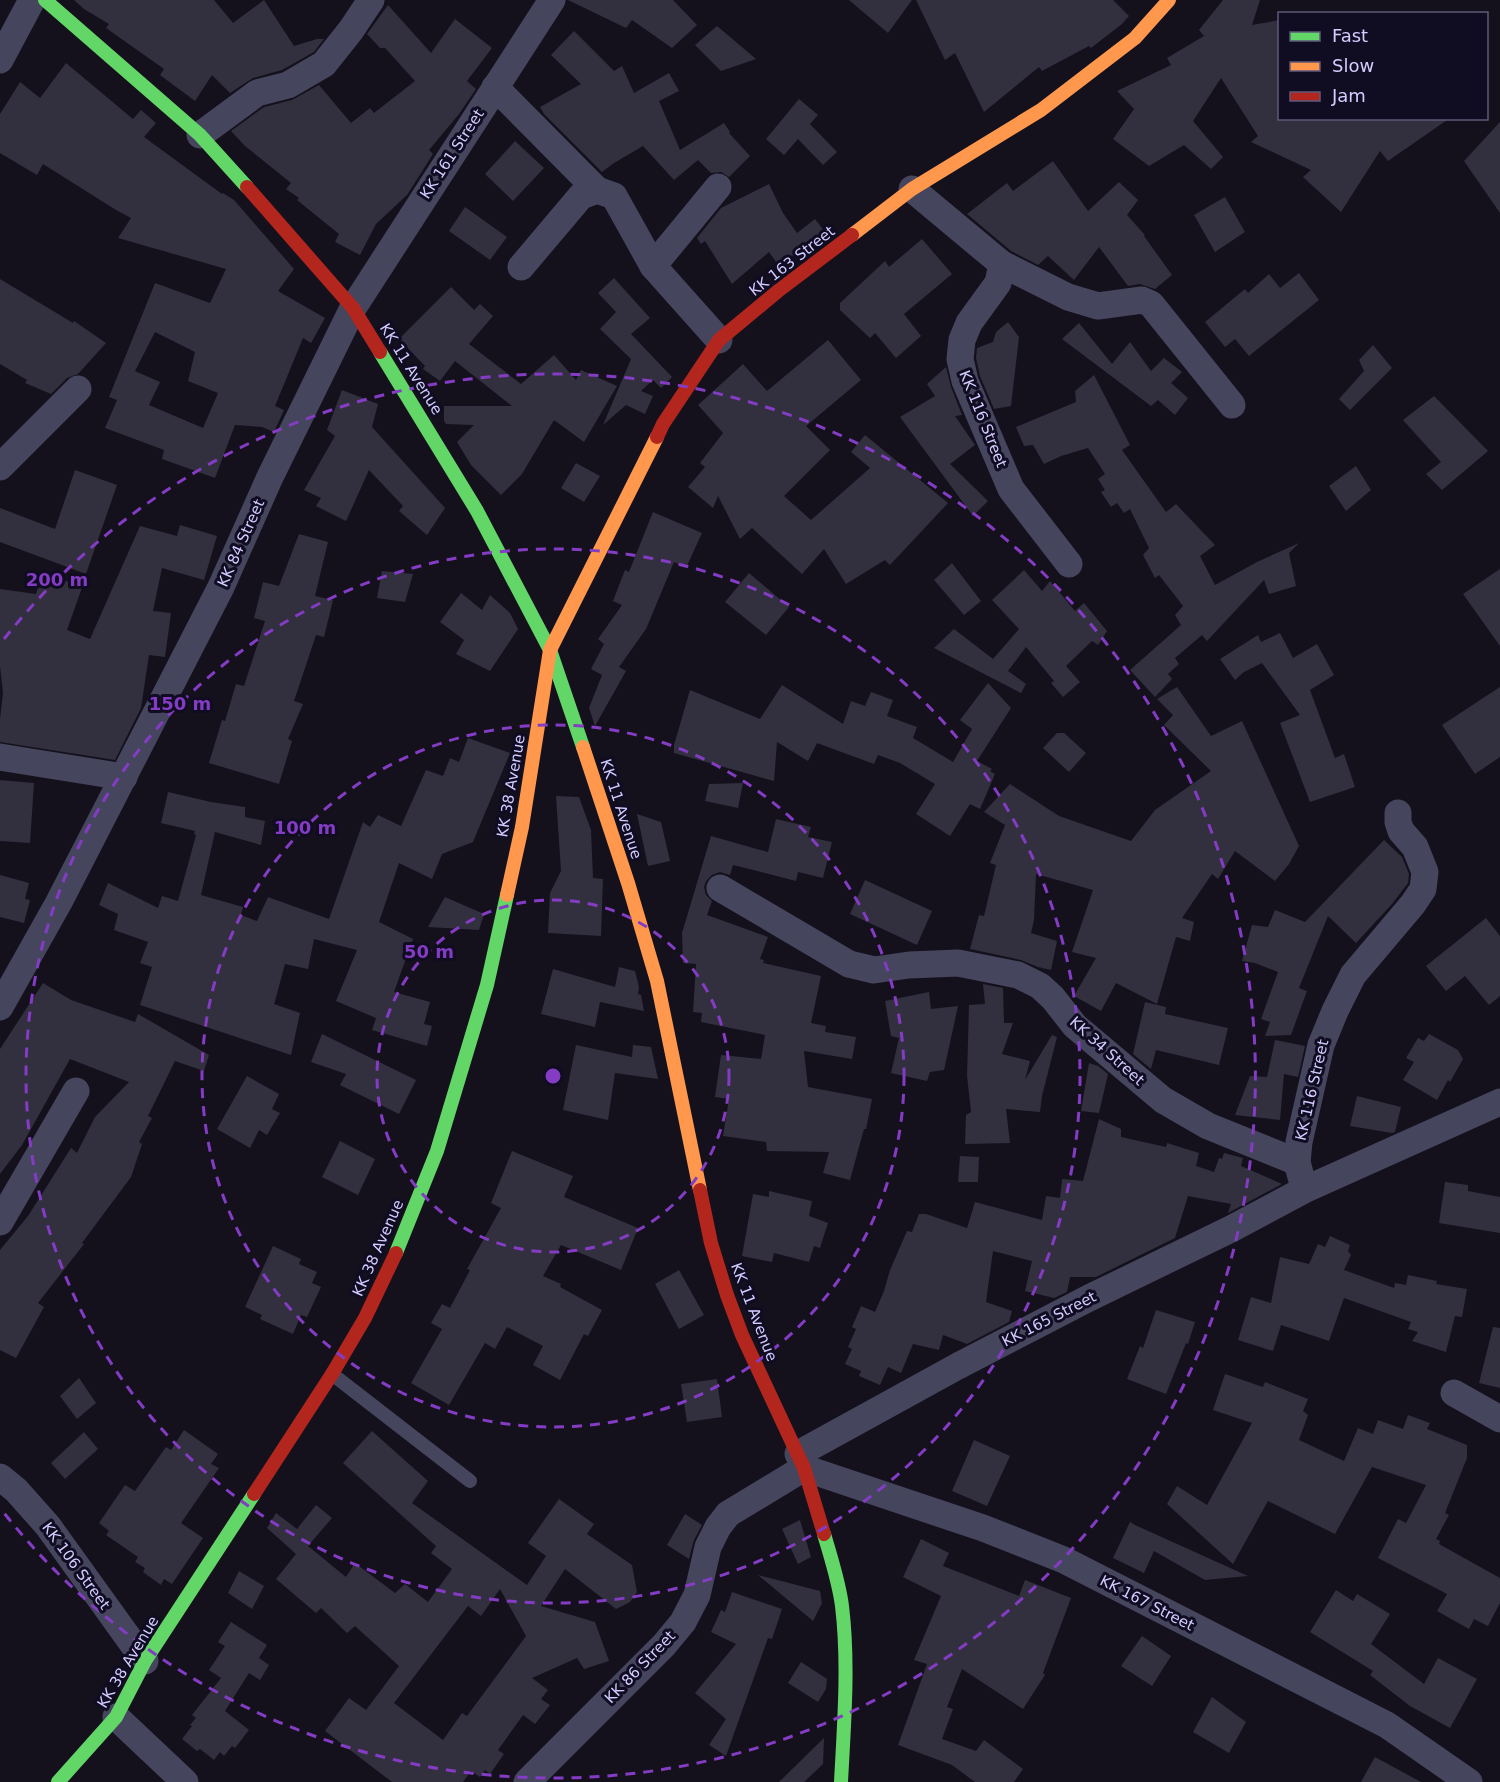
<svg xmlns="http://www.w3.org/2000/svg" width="1500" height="1782" viewBox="0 0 1500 1782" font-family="'DejaVu Sans',sans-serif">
  <rect width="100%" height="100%" fill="#14111d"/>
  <g fill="#322f3f" fill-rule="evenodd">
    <polygon points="74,0 214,0 233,23 264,0 294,46 317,39 324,39 314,52 282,70 253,78 230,93 212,75 195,101 160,75 164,69 106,28 109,24 84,9"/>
    <polygon points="568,0 673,0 697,25 672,48 632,20 626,28"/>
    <polygon points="849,0 912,0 888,33"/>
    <polygon points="916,0 1113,0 1129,16 1122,24 1091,48 1089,46 1042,71 1039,67 984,112 955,53 945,60"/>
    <polygon points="1223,0 1260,0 1252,25 1280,20 1280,118 1450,118 1388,161 1380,151 1341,212 1303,177 1311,170 1251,142 1258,136 1221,78 1193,121 1223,157 1211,169 1184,145 1149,166 1113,139 1134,109 1117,91 1171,65 1167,58 1204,36 1199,30"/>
    <polygon points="388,5 431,53 455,19 492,48 467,81 476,89 459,114 429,150 433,154 407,195 376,224 360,255 335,242 339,234 297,200 299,198 286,189 291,183 245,146 231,131 264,107 292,100 319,85 351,123 370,108 374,113 415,81 385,48 380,48 367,34"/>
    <polygon points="717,26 756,59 721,71 695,45"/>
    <polygon points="574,31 614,71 622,66 634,93 669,73 679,91 659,101 680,150 724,123 730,132 729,133 750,156 729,177 721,172 711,173 698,160 674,180 643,146 614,163 602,172 544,114 540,107 581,84 551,55"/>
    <path d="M 66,63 L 133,119 L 141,110 L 156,123 L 144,137 L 222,194 L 223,193 L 234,200 L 294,269 L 278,291 L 325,318 L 311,343 L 303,338 L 275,406 L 284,410 L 274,432 L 262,427 L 235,425 L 215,478 L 162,459 L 164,450 L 105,428 L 117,400 L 109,397 L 155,283 L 210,303 L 226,269 L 118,238 L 131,218 L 116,210 L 43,164 L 37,175 L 0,153 L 0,114 L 20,82 L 40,98 ZM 155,332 L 195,352 L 188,381 L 218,393 L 203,428 L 149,405 L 160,382 L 135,371 Z"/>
    <polygon points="799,99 818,115 810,124 837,152 823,165 798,139 784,155 766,139"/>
    <polygon points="1500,122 1500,213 1464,161"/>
    <polygon points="515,141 544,168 513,201 485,174"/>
    <polygon points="1053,161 1088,211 1119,182 1138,200 1127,215 1145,235 1144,236 1172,275 1155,289 1140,284 1128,286 1099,247 1074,280 1048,256 1038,265 1011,251 967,214 1007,183 1013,191"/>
    <polygon points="769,184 783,213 797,233 815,219 825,232 779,266 769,252 732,284 705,241 701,244 697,238 721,208"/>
    <polygon points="1225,197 1245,232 1215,252 1194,215"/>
    <polygon points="465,207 507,237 490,260 449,231"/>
    <polygon points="922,239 952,274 904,314 921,336 896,358 875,333 870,338 840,310 840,303 885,261 889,267"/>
    <polygon points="1299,273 1319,300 1249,356 1235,339 1225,347 1205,322 1245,289 1248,293 1269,274 1280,288"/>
    <polygon points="614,278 650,318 631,334 672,377 661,388 653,380 641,391 653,396 645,414 626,405 603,425 631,359 600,329 616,312 598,293"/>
    <polygon points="0,279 73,323 74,321 106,343 78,374 67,378 51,394 25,383 27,380 0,364"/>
    <polygon points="451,287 474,310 480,304 493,316 469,344 521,384 554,355 576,380 581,370 617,386 584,442 554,420 522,474 501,495 471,465 457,442 474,425 446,424 444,421 444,406 512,406 455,361 440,381 423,369 425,366 399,339"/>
    <polygon points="1008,322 1019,337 1011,406 994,409 980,376 976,358 977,348 993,342 996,332"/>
    <polygon points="1079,323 1112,364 1130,342 1151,371 1164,358 1182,372 1171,383 1188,398 1175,415 1158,400 1151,406 1062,339"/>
    <polygon points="828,340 861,380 806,426 830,450 784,496 811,520 870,468 851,452 865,435 948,503 890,565 885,560 846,584 824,549 802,574 752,528 740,539 718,496 713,508 688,487 705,467 700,463 723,433 698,405 743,364 767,391"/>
    <polygon points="1373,345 1392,368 1350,410 1339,399 1364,371 1359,360"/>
    <polygon points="946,367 951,387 962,415 955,416 975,445 950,464 988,501 973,516 900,417 935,396 927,384"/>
    <polygon points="1094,375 1130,445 1122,450 1166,512 1176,504 1215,545 1200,556 1215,585 1257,562 1299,543 1289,553 1296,586 1269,594 1264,580 1207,641 1202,635 1175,658 1179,664 1168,674 1172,679 1155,697 1130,670 1181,625 1175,615 1183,606 1159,575 1155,578 1143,555 1149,548 1130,509 1124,513 1117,503 1111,507 1101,492 1105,490 1098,479 1105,474 1088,448 1061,456 1044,464 1033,445 1024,446 1016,427 1076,402 1075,391"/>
    <polygon points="342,390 378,404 372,427 445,508 427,535 399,511 403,506 369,470 346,521 316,506 321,498 304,490 335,436 327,430"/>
    <polygon points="1434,396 1488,451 1442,490 1426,474 1441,462 1403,420"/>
    <polygon points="576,463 600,476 584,502 561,488"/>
    <polygon points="1356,466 1371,490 1346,511 1329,486"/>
    <polygon points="75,470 117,485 86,574 0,542 0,508 55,529"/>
    <polygon points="653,512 702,533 686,568 674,562 646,629 619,667 626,671 595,726 589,708 602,675 591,669 604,644 598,639 622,605 613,601 625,570 629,572"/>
    <polygon points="180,525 217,536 204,580 162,568 153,611 171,613 165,657 149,655 141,708 115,760 0,742 0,719 3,693 0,666 0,589 36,594 40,580 84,582 67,630 90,639 140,526 177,536"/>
    <polygon points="299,534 328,542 315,596 333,600 324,637 316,635 294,701 303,704 288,739 292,741 279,784 209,763 222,720 225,721 236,684 244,686 265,621 254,618 263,582 279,586"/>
    <polygon points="952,563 981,601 964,615 934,580"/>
    <polygon points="1500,569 1500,646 1463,594"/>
    <polygon points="1024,570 1042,591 1050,581 1075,611 1084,603 1107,631 1098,645 1092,641 1066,666 1080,682 1063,697 1051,683 1054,681 1026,647 1008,671 1026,684 1021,693 934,648 954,629 993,659 1019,629 992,600"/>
    <polygon points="382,571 413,574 405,602 377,598"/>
    <polygon points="749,573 789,607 766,635 725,602"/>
    <polygon points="461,593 482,610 490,595 510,613 518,629 490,671 456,654 464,640 440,622"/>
    <polygon points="1280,633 1293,658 1317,644 1334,675 1310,690 1335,758 1344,754 1355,787 1310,802 1280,723 1300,715 1262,663 1244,672 1235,680 1220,659 1258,635 1261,642"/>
    <polygon points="988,683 1011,708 977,761 992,769 990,771 995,774 980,809 970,804 950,836 916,814 935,784 900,763 878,755 874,764 817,743 808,761 777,742 774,781 674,753 674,745 690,690 760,719 782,685 843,724 851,701 865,706 871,692 893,700 887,716 917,727 913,738 953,762 972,729 960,720"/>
    <polygon points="1177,687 1211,736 1242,721 1299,846 1289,864 1275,881 1235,851 1218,879 1212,874 1182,918 1194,922 1190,941 1176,937 1157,1004 1116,983 1101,1011 1074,996 1096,958 1072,952 1093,890 1036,874 1034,920 1031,933 1057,941 1051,970 1038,967 1021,960 970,949 979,915 984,916 996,865 990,863 1005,825 984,812 1010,784 1059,816 1131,841 1155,810 1211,771 1164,725 1173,715 1157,699"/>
    <polygon points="1500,687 1500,757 1475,774 1442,725"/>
    <polygon points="1057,733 1064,733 1086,753 1069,772 1043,748"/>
    <polygon points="468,738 510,753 473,842 442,854 432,879 399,863 379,922 413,939 394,992 430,1002 424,1024 432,1026 427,1046 372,1030 376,1018 336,1001 357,950 314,939 308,969 285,964 275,1001 274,1004 300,1013 291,1055 140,1005 152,967 140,963 148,942 114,930 118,914 99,905 108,883 158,908 162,896 178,901 196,835 194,834 195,831 161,823 168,792 211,802 245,807 245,817 265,821 261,845 215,832 201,895 243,907 241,915 257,921 268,897 329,919 363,822 370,827 378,815 401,826 426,770 443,776 450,758 459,762"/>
    <polygon points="0,780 34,783 30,843 0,841"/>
    <polygon points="743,783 738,808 705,801 709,784"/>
    <polygon points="556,796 579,797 591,830 593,878 603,879 601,936 548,933 550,893 561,871"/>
    <polygon points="637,814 661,822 670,861 648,866"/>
    <polygon points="776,819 811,827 808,837 832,842 823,878 798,872 796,881 733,865 730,875 720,872 712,875 706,881 704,887 706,895 712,901 707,915 768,937 760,959 764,960 763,963 821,976 811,1023 826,1026 825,1032 856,1037 852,1059 804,1051 808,1087 872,1099 866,1129 864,1129 850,1180 823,1173 829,1152 767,1151 766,1142 723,1136 729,1099 715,1097 721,1055 761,1059 765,1035 701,1022 702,1013 693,1012 696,964 683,963 682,933 711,836 768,852"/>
    <polygon points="1384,840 1402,857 1409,874 1408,883 1392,904 1356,943 1328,916 1299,988 1307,991 1291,1035 1265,1036 1270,1022 1261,1019 1278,972 1255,963 1242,961 1252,925 1268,927 1275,910 1305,922"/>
    <polygon points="0,875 29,883 25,899 30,900 24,923 0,917"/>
    <polygon points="865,880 932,911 917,945 850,914"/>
    <polygon points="445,897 484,914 479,930 428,927"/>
    <polygon points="1486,918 1500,936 1500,996 1489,1005 1465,976 1446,991 1426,966"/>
    <polygon points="619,967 635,971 639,987 638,994 641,995 644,1011 600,1002 595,1027 541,1014 553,969 615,987"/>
    <polygon points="43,983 71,1000 135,1022 138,1014 209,1055 204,1071 175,1061 148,1116 152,1118 139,1142 142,1144 131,1177 82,1243 84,1244 38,1303 44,1307 16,1358 0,1350 0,1250 28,1216 71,1148 77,1153 95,1117 129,1082 70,1059 22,1145 0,1174 0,1049"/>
    <polygon points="983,984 1003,988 1004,1023 1013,1023 1002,1054 1030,1061 1025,1080 1052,1035 1057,1037 1042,1096 1040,1112 1006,1109 1010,1143 965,1144 966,1115 971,1112 967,1076 969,1005 985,1004"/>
    <polygon points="929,992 931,1009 958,1006 944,1070 930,1072 927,1081 891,1073 899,1038 891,1036 885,1001"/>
    <polygon points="1145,1002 1166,1007 1165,1014 1228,1028 1219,1065 1156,1050 1151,1069 1133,1054"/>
    <polygon points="322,1034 416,1080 399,1114 340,1085 346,1074 311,1062"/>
    <polygon points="1429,1034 1458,1050 1463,1059 1450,1082 1448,1080 1437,1100 1403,1080 1414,1062 1406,1058 1418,1038 1424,1041"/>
    <polygon points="1275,1040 1305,1046 1298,1077 1284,1074 1280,1120 1235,1115 1250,1076 1267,1077"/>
    <polygon points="576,1045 632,1057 633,1045 651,1047 658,1079 615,1073 608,1120 563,1110"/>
    <polygon points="1089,1063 1098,1066 1108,1074 1099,1113 1081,1111"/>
    <polygon points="247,1076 279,1094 272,1109 280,1113 267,1135 259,1130 250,1148 217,1129"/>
    <polygon points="1357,1096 1401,1107 1395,1132 1392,1133 1350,1126"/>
    <polygon points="1099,1119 1121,1129 1121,1137 1166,1147 1167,1143 1199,1153 1196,1166 1214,1172 1219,1158 1222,1159 1224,1153 1243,1158 1241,1166 1282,1184 1228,1213 1231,1204 1188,1196 1175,1238 1096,1277 1070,1277 1067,1292 1054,1298 1025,1291 1032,1261 993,1251 986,1302 1012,1311 1009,1322 967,1344 943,1335 939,1350 913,1344 901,1373 888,1367 880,1385 859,1376 861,1371 845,1364 852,1349 848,1347 856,1329 852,1327 861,1306 875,1312 884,1291 890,1270 907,1231 912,1232 919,1214 926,1214 967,1228 975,1202 1042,1220 1046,1196 1060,1198 1062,1179 1083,1181"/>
    <polygon points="340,1141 375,1159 358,1195 322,1177"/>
    <polygon points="512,1151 573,1176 564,1197 638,1228 621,1270 561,1245 543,1276 561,1284 560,1287 602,1310 588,1336 584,1334 560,1380 533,1365 543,1346 507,1327 495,1349 485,1343 449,1405 411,1383 442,1329 431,1323 442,1304 450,1308 470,1270 467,1269 501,1208 491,1203"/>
    <polygon points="960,1156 979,1157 978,1182 958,1182"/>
    <polygon points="1445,1182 1468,1185 1468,1191 1500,1197 1500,1233 1439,1223"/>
    <polygon points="769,1191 812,1201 809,1216 828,1223 820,1248 814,1246 809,1262 774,1253 772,1262 742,1256 753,1194 769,1197"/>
    <polygon points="1330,1236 1350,1245 1348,1251 1351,1255 1344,1270 1394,1288 1395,1283 1406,1285 1408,1275 1437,1281 1436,1284 1467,1289 1462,1317 1455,1316 1446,1352 1412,1341 1418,1332 1408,1329 1411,1322 1344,1298 1329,1341 1281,1325 1273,1351 1238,1340 1251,1297 1271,1303 1280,1257 1309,1264 1318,1244 1325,1247"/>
    <polygon points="273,1246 301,1259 299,1264 317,1272 312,1283 321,1287 307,1317 301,1315 293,1334 260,1319 262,1315 245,1307"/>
    <polygon points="679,1270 704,1315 679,1329 655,1284"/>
    <polygon points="1156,1310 1195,1322 1188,1344 1186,1343 1166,1394 1127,1379 1140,1346 1143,1348"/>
    <polygon points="1493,1327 1500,1328 1500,1388 1479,1383"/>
    <polygon points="1225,1374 1263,1387 1265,1382 1308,1399 1303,1411 1308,1415 1299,1440 1344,1461 1358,1428 1373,1434 1378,1420 1403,1429 1408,1415 1430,1423 1427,1429 1467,1445 1467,1458 1445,1513 1449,1515 1436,1539 1440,1541 1439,1544 1500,1578 1500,1603 1488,1626 1474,1619 1469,1629 1437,1611 1447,1594 1378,1558 1398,1519 1406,1523 1426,1485 1372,1467 1335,1534 1268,1501 1233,1564 1167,1504 1177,1486 1207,1505 1252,1423 1213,1410"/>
    <polygon points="79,1378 96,1403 77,1419 60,1396"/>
    <polygon points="717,1379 722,1417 687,1422 681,1384"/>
    <polygon points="184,1430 218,1454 211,1464 219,1468 181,1523 203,1538 172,1584 164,1579 161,1585 143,1572 145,1568 135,1562 138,1557 106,1535 109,1531 99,1523 125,1485 135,1491 166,1447 171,1450"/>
    <path d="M 372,1431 L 428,1481 L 412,1503 L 527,1585 L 546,1556 L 528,1543 L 559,1499 L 594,1524 L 587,1534 L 632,1565 L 637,1592 L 630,1602 L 616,1609 L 565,1569 L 541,1606 L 595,1622 L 609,1661 L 584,1669 L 577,1658 L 532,1678 L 548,1690 L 541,1699 L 550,1705 L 535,1724 L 523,1715 L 498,1750 L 504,1754 L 490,1774 L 485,1770 L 480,1777 L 471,1771 L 463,1782 L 392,1782 L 325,1731 L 349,1698 L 366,1710 L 399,1666 L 355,1626 L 347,1633 L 321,1608 L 316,1613 L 276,1579 L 296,1554 L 267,1528 L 276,1513 L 297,1529 L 316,1505 L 332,1518 L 308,1546 L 346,1577 L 355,1563 L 395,1593 L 405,1584 L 428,1602 L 452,1569 L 431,1553 L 436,1546 L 343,1463 ZM 500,1589 L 526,1636 L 467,1716 L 462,1713 L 443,1740 L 394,1703 L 468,1606 L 481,1616 Z"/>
    <polygon points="84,1432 98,1449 65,1479 51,1463"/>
    <polygon points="974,1440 1010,1456 987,1506 952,1491"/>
    <polygon points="685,1514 702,1525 694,1540 689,1559 667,1545"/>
    <polygon points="800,1520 811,1557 798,1564 782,1529"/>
    <polygon points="1130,1522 1135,1525 1248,1576 1205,1580 1154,1551 1144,1573 1113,1558"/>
    <polygon points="921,1539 949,1553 943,1566 1019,1596 1025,1580 1071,1598 1043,1673 1045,1675 1023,1709 962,1669 947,1707 953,1709 942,1739 976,1751 984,1740 1023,1769 1014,1782 975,1782 952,1765 898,1745 927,1664 914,1660 941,1596 903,1577"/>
    <polygon points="239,1571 264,1586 252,1609 228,1593"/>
    <polygon points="758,1575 820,1591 822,1603 813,1621"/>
    <polygon points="1336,1590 1353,1601 1357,1594 1390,1614 1371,1644 1424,1684 1438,1658 1477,1679 1450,1728 1410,1706 1370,1675 1373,1671 1310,1632"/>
    <polygon points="732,1592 782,1609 772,1639 768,1638 726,1756 709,1745 726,1719 695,1693 736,1644 711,1632 721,1610 725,1612"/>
    <polygon points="231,1622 267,1645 259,1658 269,1665 260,1680 249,1673 225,1711 249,1730 235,1748 232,1746 224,1756 220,1752 214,1760 200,1749 197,1751 182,1739 192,1726 190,1725 196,1718 192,1715 221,1678 209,1670 225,1646 218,1642"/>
    <polygon points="1142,1636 1171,1656 1152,1686 1121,1666"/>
    <polygon points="801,1662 827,1679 826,1689 818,1702 788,1683"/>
    <polygon points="1212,1697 1246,1722 1229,1753 1193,1732"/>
    <polygon points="824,1738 823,1764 804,1782 779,1782"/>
    <polygon points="1375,1757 1421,1782 1361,1782"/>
  </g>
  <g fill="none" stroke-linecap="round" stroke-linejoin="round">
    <polyline stroke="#46455e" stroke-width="14" points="332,1374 470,1481"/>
    <g stroke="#46455e" stroke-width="27">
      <polyline points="0,60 32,0"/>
      <polyline points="495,87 597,190"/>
      <polyline points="200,135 257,93 288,85 324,64 351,30 371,0"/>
      <polyline points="912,189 1002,264 1068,297 1098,306 1142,300 1151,304 1232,405"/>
      <polyline points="1002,264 998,283 969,323 962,340 960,359 965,381 1011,489 1069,564"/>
      <polyline points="653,266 718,187"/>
      <polyline points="521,267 581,196 597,190 614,196 653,266 719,340"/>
      <polyline points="0,467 78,389"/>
      <polyline points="0,757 124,777"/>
      <polyline points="720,888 849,964 874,970 909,965 958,963 1018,975 1040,986 1053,998 1075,1026 1163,1100 1208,1126 1297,1162"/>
      <polyline points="0,1007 59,902 221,587 270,477 353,308 552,0"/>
      <polyline points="1301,1177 1297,1162 1299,1142 1321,1045 1335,1011 1353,975 1413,904 1423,889 1425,872 1415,847 1401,831 1398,822 1398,813"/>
      <polyline points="0,1222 76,1091"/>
      <polyline points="1454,1393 1500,1419"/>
      <polyline points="798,1454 958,1366 1089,1298 1231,1229 1304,1190 1500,1102"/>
      <polyline points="0,1477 16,1490 48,1526 145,1661"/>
      <polyline points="116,1717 185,1782"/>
      <polyline points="527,1782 664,1645 683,1622 697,1595 708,1547 718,1527 728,1514 804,1468 983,1528 1064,1560 1387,1725 1469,1782"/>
    </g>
    <g stroke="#63d668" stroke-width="14">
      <polyline points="45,0 200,135 247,187"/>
      <polyline points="380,352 477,511 550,650 583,747"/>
      <polyline points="396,1253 437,1151 487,985 507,895"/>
      <path d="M 824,1534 C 831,1558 839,1582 842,1606 C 849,1664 844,1724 841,1782"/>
      <polyline points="58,1782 116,1717 145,1661 254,1494"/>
    </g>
    <g stroke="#ff974d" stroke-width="14">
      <polyline points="852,235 912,189 1041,110 1135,38 1169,0"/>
      <polyline points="583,747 628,883 657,981 700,1190"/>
      <polyline points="507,895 522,827 550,650 657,437"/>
    </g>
    <g stroke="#b3261e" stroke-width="14">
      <polyline points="247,187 353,308 380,352"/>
      <polyline points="657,437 663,424 719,340 778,291 852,235"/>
      <polyline points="700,1190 711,1243 727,1295 742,1335 804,1468 824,1534"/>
      <polyline points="254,1494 332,1374 365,1318 396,1253"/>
    </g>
  </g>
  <g fill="none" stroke="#843cc5" stroke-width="3" stroke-dasharray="10 8">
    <circle cx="553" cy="1076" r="176"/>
    <circle cx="553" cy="1076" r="351"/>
    <circle cx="553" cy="1076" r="527"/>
    <path d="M4 639A702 702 0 1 1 4 1513"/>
  </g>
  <g text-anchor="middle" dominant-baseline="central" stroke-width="6" stroke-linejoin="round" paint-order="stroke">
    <g font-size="15" fill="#d3cdff" stroke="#100c22">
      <text transform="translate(452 154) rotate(-57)">KK 161 Street</text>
      <text transform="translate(792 261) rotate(-38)">KK 163 Street</text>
      <text transform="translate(411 369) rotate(58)">KK 11 Avenue</text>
      <text transform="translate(983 419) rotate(68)">KK 116 Street</text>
      <text transform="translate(241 543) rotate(-66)">KK 84 Street</text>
      <text transform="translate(511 786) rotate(-80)">KK 38 Avenue</text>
      <text transform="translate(621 809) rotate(72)">KK 11 Avenue</text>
      <text transform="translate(1107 1051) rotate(42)">KK 34 Street</text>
      <text transform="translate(1312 1090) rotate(-77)">KK 116 Street</text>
      <text transform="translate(378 1248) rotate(-66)">KK 38 Avenue</text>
      <text transform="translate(754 1312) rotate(69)">KK 11 Avenue</text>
      <text transform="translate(1049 1319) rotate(-27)">KK 165 Street</text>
      <text transform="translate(76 1566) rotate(54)">KK 106 Street</text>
      <text transform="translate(1147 1603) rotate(27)">KK 167 Street</text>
      <text transform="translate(128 1662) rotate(-59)">KK 38 Avenue</text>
      <text transform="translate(640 1667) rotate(-46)">KK 86 Street</text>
    </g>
  </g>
  <circle cx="553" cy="1076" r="9" fill="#843cc5" stroke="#100c22" stroke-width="3"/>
  <g font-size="18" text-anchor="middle" font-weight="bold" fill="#843cc5" stroke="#100c22" stroke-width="6" stroke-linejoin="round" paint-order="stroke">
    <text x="57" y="586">200 m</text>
    <text x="180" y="710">150 m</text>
    <text x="305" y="834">100 m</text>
    <text x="429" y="958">50 m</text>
  </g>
  <rect x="1278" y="12" width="210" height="108" fill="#100c22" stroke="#5e597a" stroke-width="1.5"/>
  <rect x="1290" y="32" width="30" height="9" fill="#63d668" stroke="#5e597a" stroke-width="1.5"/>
  <text x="1332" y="42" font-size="18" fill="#d3cdff">Fast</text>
  <rect x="1290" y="62" width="30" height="9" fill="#ff974d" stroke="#5e597a" stroke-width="1.5"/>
  <text x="1332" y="72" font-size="18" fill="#d3cdff">Slow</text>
  <rect x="1290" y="92" width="30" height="9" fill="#b3261e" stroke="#5e597a" stroke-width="1.5"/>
  <text x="1332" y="102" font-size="18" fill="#d3cdff">Jam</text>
</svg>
